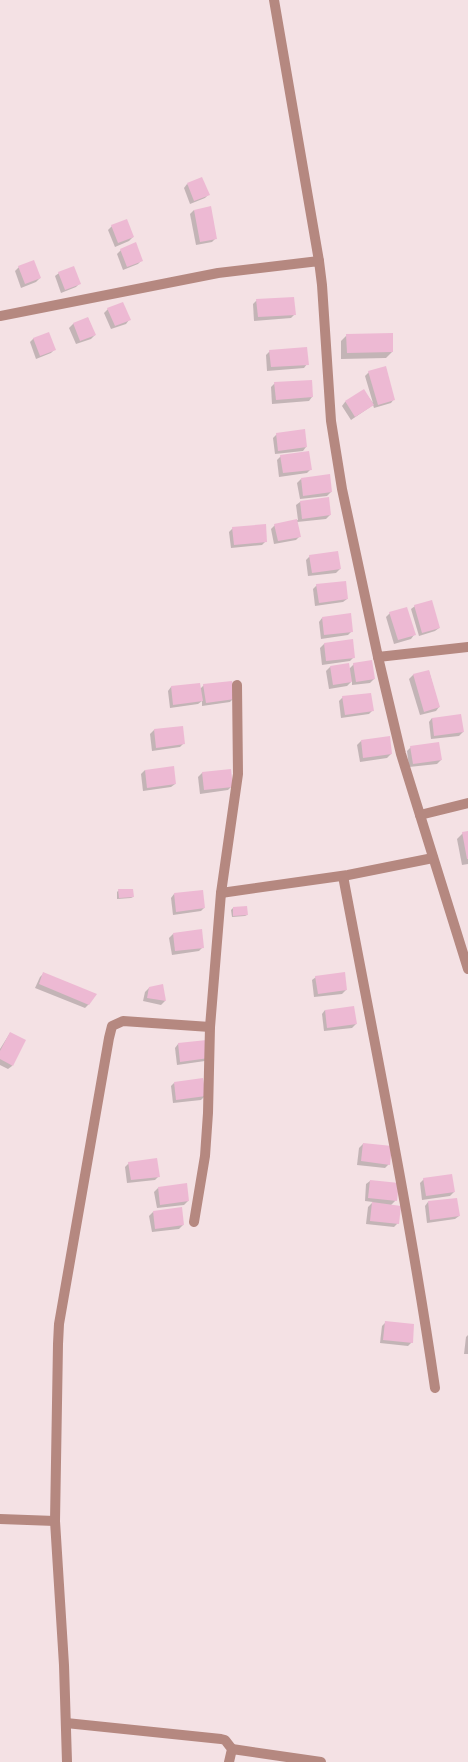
<svg xmlns="http://www.w3.org/2000/svg" width="468" height="1762" viewBox="0 0 468 1762" font-family="'IBM Plex Serif',serif">
  <rect width="100%" height="100%" fill="#f4e1e4"/>
  <g fill="#0003">
    <polygon points="187,184 209,194 205,198 190,204 184,188"/>
    <polygon points="194,210 216,238 212,242 196,245 190,214"/>
    <polygon points="112,226 133,237 129,241 115,247 108,230"/>
    <polygon points="121,250 142,260 138,264 123,270 117,254"/>
    <polygon points="19,267 40,278 36,282 21,288 15,271"/>
    <polygon points="59,273 80,283 76,287 61,293 55,276"/>
    <polygon points="257,300 295,314 291,318 254,321 253,304"/>
    <polygon points="108,309 129,320 126,324 111,329 104,313"/>
    <polygon points="88,318 95,335 91,339 76,344 69,328 73,324"/>
    <polygon points="347,335 392,352 386,358 341,359 341,341"/>
    <polygon points="34,338 55,349 51,353 36,359 30,342"/>
    <polygon points="270,351 307,364 304,368 267,371 266,355"/>
    <polygon points="369,372 394,399 391,403 374,408 373,405 351,420 342,406 345,402 364,391 373,403 365,376"/>
    <polygon points="275,383 312,397 309,401 272,404 271,387"/>
    <polygon points="277,434 306,447 303,451 275,454 273,438"/>
    <polygon points="281,456 311,469 307,473 279,477 277,460"/>
    <polygon points="301,479 331,492 327,496 300,499 297,483"/>
    <polygon points="300,502 330,515 326,519 297,522 300,536 296,540 274,544 271,529 275,525 298,520 296,505"/>
    <polygon points="233,528 266,541 262,545 231,548 229,532"/>
    <polygon points="310,556 340,569 336,573 308,576 306,560"/>
    <polygon points="317,585 347,599 343,602 315,606 313,589"/>
    <polygon points="415,606 439,628 435,631 419,636 411,609"/>
    <polygon points="390,613 414,635 411,639 394,644 386,617"/>
    <polygon points="322,618 352,631 348,635 321,639 319,622"/>
    <polygon points="352,641 354,657 350,661 322,665 320,648 324,644"/>
    <polygon points="354,664 374,679 370,683 352,685 352,681 347,686 329,689 326,671 330,667 349,669"/>
    <polygon points="429,671 439,707 436,711 420,715 409,679 413,675"/>
    <polygon points="204,685 234,698 230,702 202,706 202,701 198,704 170,708 168,691 171,687 200,689"/>
    <polygon points="343,697 373,710 369,714 341,718 339,701"/>
    <polygon points="432,718 463,732 459,736 431,739 429,722"/>
    <polygon points="182,727 184,743 180,747 152,751 150,734 154,730"/>
    <polygon points="361,741 391,754 387,758 360,762 357,745"/>
    <polygon points="411,747 441,760 437,764 409,767 407,751"/>
    <polygon points="145,770 175,784 171,787 143,791 141,774"/>
    <polygon points="230,770 232,786 228,790 200,794 198,777 202,773"/>
    <polygon points="468,832 468,864 462,865 457,839 463,833"/>
    <polygon points="119,890 133,897 131,898 117,899 117,892"/>
    <polygon points="174,894 204,908 201,911 173,915 171,898"/>
    <polygon points="233,908 247,915 245,916 232,917 231,910"/>
    <polygon points="173,934 203,947 199,951 172,955 169,938"/>
    <polygon points="44,973 89,1004 85,1008 35,988 40,977"/>
    <polygon points="316,977 346,990 342,994 314,997 312,980"/>
    <polygon points="162,986 165,1001 161,1005 143,1001 145,992 149,988"/>
    <polygon points="325,1010 356,1024 352,1028 324,1031 322,1014"/>
    <polygon points="10,1033 12,1066 8,1069 0,1065 0,1049"/>
    <polygon points="206,1041 205,1061 177,1065 175,1048 178,1044"/>
    <polygon points="174,1083 205,1096 201,1100 173,1103 171,1086"/>
    <polygon points="363,1144 389,1164 385,1168 357,1165 359,1148"/>
    <polygon points="129,1163 159,1176 155,1180 127,1183 125,1167"/>
    <polygon points="424,1179 454,1192 450,1196 422,1200 420,1183"/>
    <polygon points="370,1181 396,1200 391,1205 398,1223 394,1227 366,1224 368,1207 373,1202 365,1201 366,1184"/>
    <polygon points="158,1188 188,1201 184,1205 157,1208 154,1192"/>
    <polygon points="428,1202 459,1216 455,1219 427,1223 425,1206"/>
    <polygon points="153,1212 183,1225 179,1229 152,1232 149,1216"/>
    <polygon points="386,1322 412,1342 408,1346 380,1343 382,1326"/>
    <polygon points="468,1335 468,1354 464,1354 466,1337"/>
  </g>
  <g fill="#edb9d3">
    <polygon points="202,177 210,195 194,201 187,183"/>
    <polygon points="211,206 217,239 200,242 194,210"/>
    <polygon points="127,219 134,237 118,243 111,225"/>
    <polygon points="136,242 143,261 127,267 120,249"/>
    <polygon points="34,260 41,278 25,284 18,266"/>
    <polygon points="74,266 81,284 65,290 58,272"/>
    <polygon points="294,297 296,315 258,317 256,299"/>
    <polygon points="123,302 131,320 115,326 107,308"/>
    <polygon points="88,317 96,335 80,341 73,323"/>
    <polygon points="49,332 56,350 40,356 33,338"/>
    <polygon points="393,333 393,352 347,353 346,334"/>
    <polygon points="307,347 309,365 271,367 269,350"/>
    <polygon points="386,366 395,400 378,405 368,371"/>
    <polygon points="312,380 313,397 276,400 274,382"/>
    <polygon points="364,389 374,405 355,417 345,401"/>
    <polygon points="305,429 307,447 278,451 276,433"/>
    <polygon points="309,451 312,470 283,473 280,455"/>
    <polygon points="330,474 332,492 303,496 301,478"/>
    <polygon points="329,497 331,515 302,519 300,501"/>
    <polygon points="297,519 301,537 278,541 274,524"/>
    <polygon points="266,524 267,542 234,545 232,527"/>
    <polygon points="338,551 341,569 312,573 309,555"/>
    <polygon points="346,581 348,599 319,603 316,584"/>
    <polygon points="432,600 440,628 422,633 414,605"/>
    <polygon points="407,607 416,635 398,640 389,612"/>
    <polygon points="351,613 353,632 324,635 322,617"/>
    <polygon points="353,639 355,658 326,661 324,643"/>
    <polygon points="372,660 375,679 356,682 353,663"/>
    <polygon points="349,663 352,682 333,685 330,666"/>
    <polygon points="429,670 440,707 424,712 413,674"/>
    <polygon points="232,681 235,699 206,703 203,684"/>
    <polygon points="200,683 203,701 173,705 171,686"/>
    <polygon points="371,693 374,711 345,715 342,696"/>
    <polygon points="461,714 464,732 434,736 432,718"/>
    <polygon points="183,726 185,744 156,748 154,729"/>
    <polygon points="390,736 392,754 363,758 361,740"/>
    <polygon points="439,742 442,760 413,764 410,746"/>
    <polygon points="174,766 176,784 147,788 145,770"/>
    <polygon points="231,769 233,787 204,790 202,772"/>
    <polygon points="468,831 468,859 467,859 462,832"/>
    <polygon points="118,889 133,889 134,897 119,898"/>
    <polygon points="203,890 205,908 176,912 174,893"/>
    <polygon points="247,906 248,915 233,916 233,907"/>
    <polygon points="202,929 204,948 175,951 173,933"/>
    <polygon points="43,972 97,994 89,1005 39,984"/>
    <polygon points="345,972 347,990 318,994 315,976"/>
    <polygon points="163,984 166,1001 147,998 149,987"/>
    <polygon points="354,1006 357,1024 327,1028 325,1010"/>
    <polygon points="10,1032 26,1040 13,1066 0,1059 0,1051"/>
    <polygon points="207,1040 209,1058 180,1062 178,1043"/>
    <polygon points="203,1078 206,1096 176,1100 174,1082"/>
    <polygon points="363,1143 392,1146 390,1165 361,1161"/>
    <polygon points="157,1158 160,1177 131,1180 128,1162"/>
    <polygon points="452,1174 455,1192 426,1196 423,1178"/>
    <polygon points="370,1180 399,1183 397,1201 368,1198"/>
    <polygon points="187,1183 189,1201 160,1205 158,1187"/>
    <polygon points="457,1198 460,1216 430,1220 428,1201"/>
    <polygon points="372,1202 401,1206 399,1224 370,1221"/>
    <polygon points="182,1207 184,1225 155,1229 153,1211"/>
    <polygon points="385,1321 414,1324 413,1343 383,1340"/>
  </g>
  <g fill="none" stroke-linecap="round" stroke-linejoin="round">
    <g stroke="#b58880" stroke-width="10">
      <polyline points="274,0 319,261"/>
      <polyline points="0,316 218,273 319,261 322,285 331,421 342,489 378,657 468,647"/>
      <polyline points="378,657 401,754 468,969"/>
      <polyline points="420,815 468,803"/>
      <path d="M 343,876 C 375,1046 410,1216 435,1388"/>
      <polyline points="221,893 348,875 433,858"/>
      <polyline points="194,1222 205,1156 208,1113 210,1027 221,893 238,774 237,685"/>
      <polyline points="0,1519 55,1521"/>
      <polyline points="66,1723 221,1739 225,1740 232,1749 229,1762"/>
      <polyline points="232,1749 321,1762"/>
      <polyline points="67,1762 64,1665 55,1521 58,1344 59,1324 109,1038 112,1026 123,1021 210,1027"/>
    </g>
  </g>
</svg>
